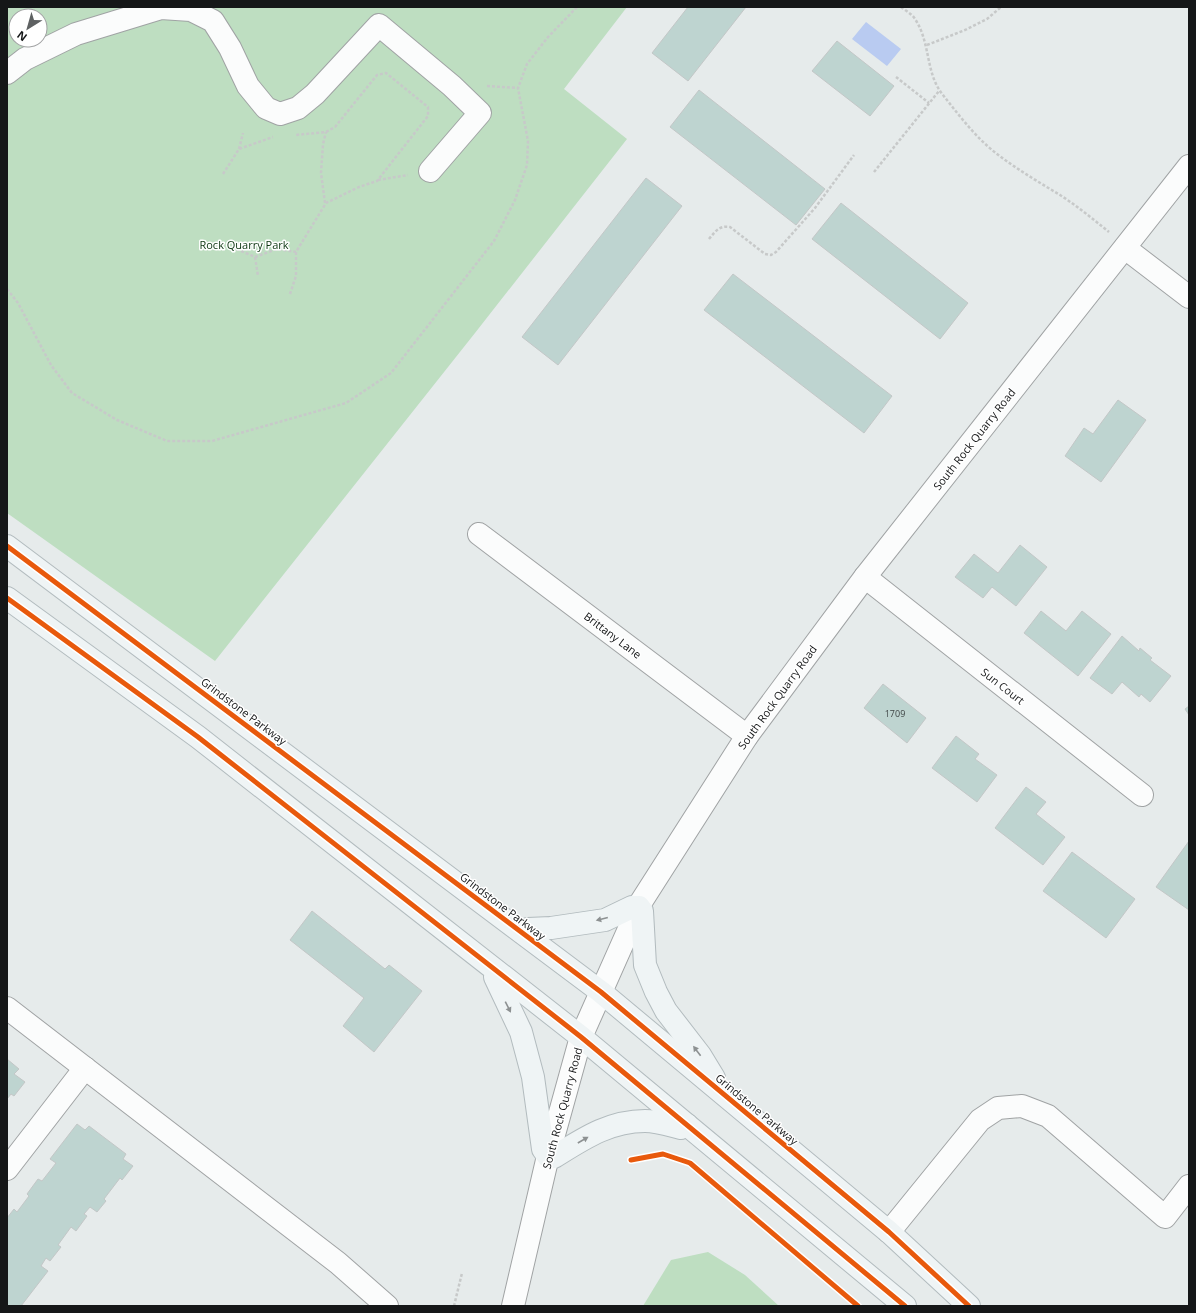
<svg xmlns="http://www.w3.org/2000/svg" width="1196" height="1313" viewBox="0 0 1196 1313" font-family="'Open Sans',sans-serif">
  <rect width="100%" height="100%" fill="#e6ebeb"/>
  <g fill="#bedec1" fill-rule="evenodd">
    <path d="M 7,7 L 627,7 L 564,89 L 627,139 L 475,333 L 215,661 L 7,513 ZM 16,16 L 40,16 L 40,40 L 16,40 Z"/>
    <polygon points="708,1252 745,1275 779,1306 643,1306 671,1260"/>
  </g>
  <polygon fill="#b9cbf1" points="866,22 901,49 887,66 852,39"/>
  <g fill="#bed4d0" stroke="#c3c7c7">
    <polygon points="688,7 746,7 688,81 652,53"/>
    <polygon points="837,41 894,86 870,116 812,71"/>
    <polygon points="699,90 825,189 796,225 670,127"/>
    <polygon points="646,178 682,206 558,365 522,337"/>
    <polygon points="841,203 968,303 940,339 812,239"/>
    <polygon points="733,274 892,396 864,433 704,310"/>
    <polygon points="1118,400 1146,420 1101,482 1065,456 1084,428 1093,434"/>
    <polygon points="1020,545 1047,567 1016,606 992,587 983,598 955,577 974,554 998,573"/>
    <polygon points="1041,611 1066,631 1082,611 1111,634 1078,676 1024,633"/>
    <polygon points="1122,636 1139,651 1140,648 1152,658 1150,660 1171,676 1150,702 1141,694 1139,697 1122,682 1112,694 1090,678"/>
    <polygon points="883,684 926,718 907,743 864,708"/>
    <polygon points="1189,706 1189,715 1185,709"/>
    <polygon points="956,736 979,754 975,759 997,775 977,802 932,768"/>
    <polygon points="1026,787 1046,802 1036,814 1065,837 1043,865 995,828"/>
    <polygon points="1189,841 1189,910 1156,887"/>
    <polygon points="1072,852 1135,899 1106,938 1043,891"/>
    <polygon points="312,911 385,969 389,965 422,991 374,1052 343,1026 364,998 290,940"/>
    <polygon points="7,1059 19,1069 14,1074 25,1082 14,1096 11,1094 7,1099"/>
    <polygon points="77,1124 85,1130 89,1126 126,1154 123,1159 133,1166 122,1180 120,1178 104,1199 106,1201 97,1212 90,1207 84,1214 87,1216 76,1231 71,1227 58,1245 61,1247 50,1261 46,1258 41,1266 48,1271 21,1306 7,1306 7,1218 14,1209 17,1212 29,1196 27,1194 38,1179 42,1181 56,1163 50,1159"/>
  </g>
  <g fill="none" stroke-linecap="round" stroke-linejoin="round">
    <defs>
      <g id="minor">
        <polyline points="7,73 25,59 76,34 161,8 191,10 213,21 230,48 248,86 266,108 280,114 298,108 315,94 379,25 452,86 480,113 430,171"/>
        <polyline points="1125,248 1189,297"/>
        <polyline points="479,534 747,736"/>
        <polyline points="865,577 1142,795"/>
        <polyline points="7,1008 338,1263 387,1306"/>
        <polyline points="7,1169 85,1068"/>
        <polyline points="889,1232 980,1120 998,1108 1022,1106 1048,1116 1165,1217 1189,1186"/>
        <polyline points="513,1306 548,1156 581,1037 641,902 747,736 865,577 1189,166"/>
      </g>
      <g id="major">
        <polyline points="7,546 601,992 889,1232 969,1306"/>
        <polyline points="7,598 198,737 581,1037 905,1306"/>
        <polyline points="522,932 528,929 551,928 605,920 632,907 639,907 642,911 645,965 656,992 666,1011 700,1055 714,1078"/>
        <path d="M 496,971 L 495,977 L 521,1032 L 533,1077 L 543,1149 L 548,1156 L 554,1157 C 583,1139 609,1121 645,1121 C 656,1121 669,1125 681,1128 L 687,1125"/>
      </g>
    </defs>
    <use href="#minor" stroke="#a0a3a4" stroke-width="24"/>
    <use href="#major" stroke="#b2bbbe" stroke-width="24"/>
    <g stroke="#c7c9c9" stroke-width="2.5" stroke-dasharray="3 2" stroke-linecap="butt">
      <path d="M 901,7 C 906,11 912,14 915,19 C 931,43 925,73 943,95 C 958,114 973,134 992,150 C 1013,167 1037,181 1060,195 C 1077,206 1093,219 1109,232"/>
      <polyline points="927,45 965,30 987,19 1001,7"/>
      <polyline points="896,77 929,103"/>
      <polyline points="487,86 518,88"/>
      <polyline points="239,149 243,133"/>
      <polyline points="874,172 939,91"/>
      <polyline points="223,174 239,149 273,137"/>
      <polyline points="378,180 408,175"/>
      <polyline points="325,203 321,173 323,144 326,132"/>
      <path d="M 709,239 C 715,232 719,225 730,227 L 765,254 L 771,255 L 776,252 L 815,208 L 854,155"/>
      <polyline points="232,247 255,257 277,249 296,252"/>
      <polyline points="255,257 258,276"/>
      <polyline points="7,289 18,303 51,365 72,393 117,420 167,441 212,441 346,403 391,373 494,241 515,200 527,165 528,141 518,88 527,64 548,37 577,7"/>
      <polyline points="290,294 296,276 296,252 326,203 359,187 377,181 428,116 428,107 386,73 377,75 335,127 326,132 295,135"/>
      <polyline points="454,1306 462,1273"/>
    </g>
    <use href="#minor" stroke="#fbfcfc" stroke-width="22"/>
    <use href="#major" stroke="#eff4f5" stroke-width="22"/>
    <defs>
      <g id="cycleway">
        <polyline points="7,546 601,992 889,1232 969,1306"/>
        <polyline points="7,598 198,737 581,1037 905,1306"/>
        <polyline points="631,1160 663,1154 690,1163 858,1306"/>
      </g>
    </defs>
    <use href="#cycleway" stroke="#fff" stroke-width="8"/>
    <use href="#cycleway" stroke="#e8590c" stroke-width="5"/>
  </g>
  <defs><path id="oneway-solid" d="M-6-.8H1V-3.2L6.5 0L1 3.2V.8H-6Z"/></defs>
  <g fill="#8d9192">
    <use href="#oneway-solid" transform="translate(602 919) rotate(166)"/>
    <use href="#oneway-solid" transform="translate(508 1007) rotate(63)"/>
    <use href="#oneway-solid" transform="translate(697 1051) rotate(-127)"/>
    <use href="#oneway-solid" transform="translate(583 1140) rotate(-30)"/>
  </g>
  <g text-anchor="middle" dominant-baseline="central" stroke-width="3" stroke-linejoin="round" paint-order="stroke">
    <g font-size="9" fill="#3f4646">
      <text x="895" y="713">1709</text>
    </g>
    <g font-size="11" fill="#0b3610" stroke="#fff">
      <text x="244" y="244">Rock Quarry Park</text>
    </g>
    <g font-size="11" fill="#151718" stroke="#fff">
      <text transform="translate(974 439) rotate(-52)">South Rock Quarry Road</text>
      <text transform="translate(613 635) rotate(37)">Brittany Lane</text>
      <text transform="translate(1003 686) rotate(38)">Sun Court</text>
      <text transform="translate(777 697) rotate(-54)">South Rock Quarry Road</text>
      <text transform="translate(244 711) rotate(37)">Grindstone Parkway</text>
      <text transform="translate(503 906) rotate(37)">Grindstone Parkway</text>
      <text transform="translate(562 1108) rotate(-75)">South Rock Quarry Road</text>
      <text transform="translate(757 1109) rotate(40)">Grindstone Parkway</text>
    </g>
  </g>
  <rect width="1196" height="1313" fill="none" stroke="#151718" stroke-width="16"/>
  <g transform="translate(28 28) rotate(217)"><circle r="19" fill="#ffffff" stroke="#a1a2a3"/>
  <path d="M0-3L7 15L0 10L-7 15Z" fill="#5e6162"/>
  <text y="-6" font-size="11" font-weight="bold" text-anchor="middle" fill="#151718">N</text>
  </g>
</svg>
